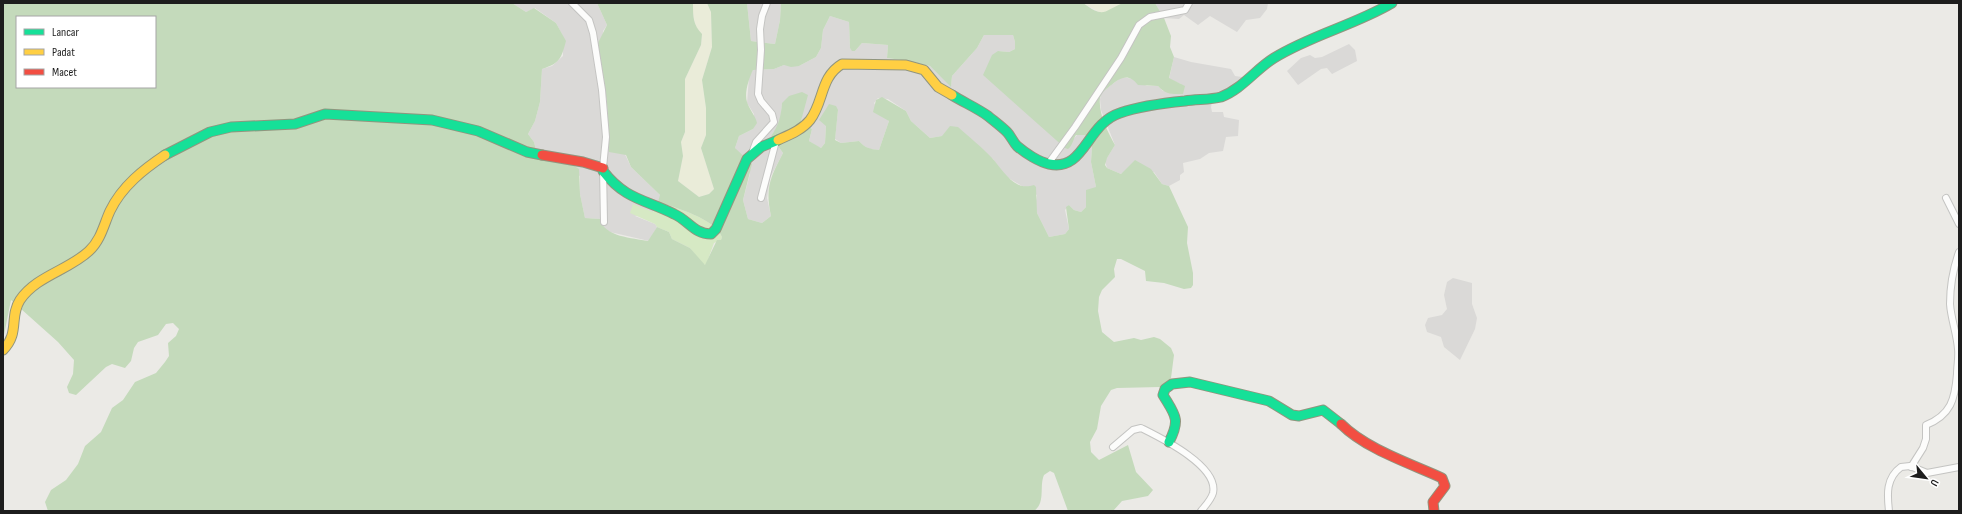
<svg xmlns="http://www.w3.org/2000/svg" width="1962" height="514" viewBox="0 0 1962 514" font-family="'Sofia Sans Condensed',sans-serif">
  <rect width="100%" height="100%" fill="#ebeae6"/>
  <g fill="#dad9d7">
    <polygon points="512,3 597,3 607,25 603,31 602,75 609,121 631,167 661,196 653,212 635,216 655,224 657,227 649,241 610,232 604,228 600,219 585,218 580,194 580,176 537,154 534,142 528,134 535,121 540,102 542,69 552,66 563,56 563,36 556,23 535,8 526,12"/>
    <polygon points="747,3 781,3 780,20 775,44 751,41"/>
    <polygon points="1155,3 1268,3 1267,9 1260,18 1246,20 1237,32 1210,16 1198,25 1184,15 1179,19 1164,18"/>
    <polygon points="830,16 849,22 850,48 855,51 862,43 888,45 887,58 909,61 930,66 951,86 952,76 977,48 984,35 1013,35 1015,42 1015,49 1009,52 998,51 1052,135 1065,148 1077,135 1085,135 1092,147 1091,162 1096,187 1086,207 1081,212 1074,210 1069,205 1065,210 1069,229 1065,234 1049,237 1037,213 1035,206 1037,195 1005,176 993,159 942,136 930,138 911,121 906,111 888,99 878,98 874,103 882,115 889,121 879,150 870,149 864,146 859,141 841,143 835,139 838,110 826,126 825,143 821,148 818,147 809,141 812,129 801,121 803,110 782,103 781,118 777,128 771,136 783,153 770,178 767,198 771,216 762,223 748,219 743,200 750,174 735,148 739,136 753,129 754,114 747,103 749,77 753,70 774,69 784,65 799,66 816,57 821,48 823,30"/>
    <polygon points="1349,44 1355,50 1357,61 1332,74 1327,68 1321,69 1298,85 1287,71 1301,58 1310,55 1315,58 1322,57"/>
    <polygon points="1174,57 1191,62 1231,69 1235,76 1242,77 1242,89 1221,92 1212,103 1211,107 1212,112 1223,112 1224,117 1239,120 1238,136 1226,137 1223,151 1209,153 1200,159 1183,163 1184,172 1180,175 1180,180 1169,186 1162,184 1154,172 1124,172 1121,174 1107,168 1105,161 1115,145 1101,110 1100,99 1102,92 1122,77 1133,79 1147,86 1158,86 1163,91 1181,84 1169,79"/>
    <polygon points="1453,278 1472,283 1472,304 1477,318 1475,329 1460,360 1444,347 1441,337 1427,332 1425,325 1428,318 1442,315 1447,309 1444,295 1447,282"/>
  </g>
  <g fill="#eaecd9">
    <polygon points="692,3 707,3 711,12 712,47 702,80 706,108 706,135 701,148 714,189 709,194 699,197 678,181 683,156 681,142 685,132 685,79 701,45 702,34 697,29 694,20"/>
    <polygon points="1083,3 1123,3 1107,12 1101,13"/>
  </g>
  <path fill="#d6e9c4" d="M 658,202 C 676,208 714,218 722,237 L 721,240 L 714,243 L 706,265 L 702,264 L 690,248 L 672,239 L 669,232 L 657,227 L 655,224 L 630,213 L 633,204 L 653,212 Z"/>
  <path fill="#c4dabb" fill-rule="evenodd" d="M 3,3 L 512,3 L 526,12 L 534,8 L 556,23 L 566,41 C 561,59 560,63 542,69 L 540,102 L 535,121 L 528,134 L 534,142 L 537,154 L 571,164 L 579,169 L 580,194 L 585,218 L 600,219 C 604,237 633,238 648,241 L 657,227 L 669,232 L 672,239 L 690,248 L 705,265 L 717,240 L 721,240 L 722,237 C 714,218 676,208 658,202 L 660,195 L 631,167 L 626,155 L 609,152 L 607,103 L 598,43 L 607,25 L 597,3 L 693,4 C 693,16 693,25 702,34 L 701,45 L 685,79 L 685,132 L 681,142 L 683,156 L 678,181 L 699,197 L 709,194 L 714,189 L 701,148 L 706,135 L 706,108 L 702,80 L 712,47 L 711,12 L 707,3 L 747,3 L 751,41 L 775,44 L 780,20 L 781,3 L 1083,3 C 1105,19 1103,11 1123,3 C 1129,1 1148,3 1155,3 L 1164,18 L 1171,36 L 1170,47 L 1174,57 L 1169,78 L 1185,86 L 1183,94 C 1172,94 1166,95 1158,86 L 1138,85 C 1128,72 1120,78 1110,86 C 1105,90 1102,92 1100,98 C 1098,113 1108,133 1115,145 L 1107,158 L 1105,165 L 1107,168 L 1121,174 L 1135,160 L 1151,169 L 1162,184 L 1169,186 L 1188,227 L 1187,243 L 1193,273 L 1193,285 L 1191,288 L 1184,289 L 1164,283 L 1146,281 L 1145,271 L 1121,259 L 1117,259 L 1114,269 L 1115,277 L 1102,290 L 1099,297 L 1098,311 L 1102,332 L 1114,342 L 1134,338 L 1141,340 L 1154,337 L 1160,339 L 1171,348 L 1174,355 L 1171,378 L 1160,387 L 1117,388 L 1111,390 L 1101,406 L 1097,429 L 1090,442 L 1091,452 L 1099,460 L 1128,445 L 1136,472 L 1153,490 L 1148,496 L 1122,501 L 1113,511 L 1068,511 L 1054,473 L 1050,471 L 1044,475 C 1039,486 1046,503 1034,511 L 48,511 L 45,502 L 51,490 L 66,480 L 78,464 L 85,446 L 101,432 L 112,408 L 123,400 L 135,382 L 156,373 L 165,362 L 169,356 L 168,343 L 176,336 L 179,329 L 173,323 L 166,324 L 158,335 L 138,342 L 134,348 L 131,361 L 125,368 L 112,364 L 106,367 L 76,395 L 69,393 L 67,387 L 73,374 L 74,360 L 58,342 L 11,300 L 3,340 ZM 830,16 L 849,22 L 850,48 L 852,51 L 855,51 L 862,43 L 888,45 L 887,58 L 909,61 L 930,66 L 951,87 L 952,76 L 977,48 L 984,35 L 1013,35 L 1015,42 L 1015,49 L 1009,52 L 998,51 L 992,55 L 983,75 L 1065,148 L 1068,149 C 1073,145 1073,139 1076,135 L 1085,135 L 1092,147 L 1091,162 L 1096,187 L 1086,190 L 1086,207 L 1081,212 L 1074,210 L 1069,205 L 1066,207 L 1069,229 L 1065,234 L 1049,237 L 1037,213 L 1036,187 L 1034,185 C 1014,192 1003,170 992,158 C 982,147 969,137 958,127 L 950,126 L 942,136 L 930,138 L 911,121 L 906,111 L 882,97 L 876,100 L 873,112 L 889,121 L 879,150 C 870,149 865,148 859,141 L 841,143 L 835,140 L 838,110 L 836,106 L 829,104 L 819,120 L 826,126 L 825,143 L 821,148 L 809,141 L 812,129 L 801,121 L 808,95 L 802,92 L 789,96 L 782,103 C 781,116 779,125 771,136 L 783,153 C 770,178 765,188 771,216 L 762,223 L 748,219 L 743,200 L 752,164 L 735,148 L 739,136 L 753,129 L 757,123 C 755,115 749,109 747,102 C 744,93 749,78 753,70 L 774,69 L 784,65 L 791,67 L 799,66 L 816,57 L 821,48 L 823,30 ZM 17,17 L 155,17 L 155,87 L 17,87 Z"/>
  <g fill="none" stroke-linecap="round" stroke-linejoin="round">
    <defs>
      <g id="street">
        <polyline points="572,3 589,20 593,33 602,90 606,137 603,168 604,222"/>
        <polyline points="752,153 756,142 774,122 772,114 761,101 758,94 761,50 760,29 762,16 767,3"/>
        <polyline points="1048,164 1075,127 1121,58 1139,25 1150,17 1185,10 1189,3"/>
        <polyline points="761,198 776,141"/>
        <polyline points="1946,198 1959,224"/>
        <path d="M 1113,447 L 1133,430 L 1141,428 C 1161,438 1219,466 1213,493 C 1211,500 1205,506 1201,511"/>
        <path d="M 1911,467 L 1923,448 L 1926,439 L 1926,425 C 1951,415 1955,399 1957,374 C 1957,366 1959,357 1958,349 C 1957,334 1951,319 1950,304 C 1950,286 1953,269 1959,252"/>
        <path d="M 1889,511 C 1887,494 1886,478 1901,467 L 1910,466 L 1927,473 L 1959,467"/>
      </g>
      <g id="fast">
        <path d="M 952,95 C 963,102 977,108 988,116 C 994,121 1001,126 1007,132 C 1011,136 1013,142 1017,146 C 1025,153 1039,162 1049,164 C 1085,172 1086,124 1120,113 C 1140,106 1164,103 1185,101 C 1196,99 1210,100 1221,97 C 1242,89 1256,69 1274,58 C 1311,35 1355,25 1392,3"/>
        <polyline points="165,155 210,132 231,127 295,124 325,114 432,120 478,131 527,152 542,155"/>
        <path d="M 603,171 C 626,200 644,199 674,214 C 688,220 694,234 711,234 L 716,229 L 747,159 L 761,147 L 778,140"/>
        <path d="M 1169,442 C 1181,419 1175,415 1163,395 L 1165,389 L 1172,384 L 1190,382 L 1269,401 L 1292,415 L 1299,416 L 1323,410 L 1341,424"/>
      </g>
      <g id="slow">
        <path d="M 778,140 C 789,135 802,130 810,120 C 824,102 820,77 842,64 L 906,65 L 924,70 L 938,87 L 952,95"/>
        <path d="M 3,350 C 20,333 9,317 20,300 C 36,276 69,270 89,251 C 101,240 104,224 110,211 C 122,186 144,169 165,155"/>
      </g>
      <g id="jam">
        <polyline points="542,155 583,162 603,168"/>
        <path d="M 1341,424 C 1366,449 1409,463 1442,478 L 1445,486 L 1433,502 L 1434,511"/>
      </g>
    </defs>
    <use href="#street" stroke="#c4c4c2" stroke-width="8"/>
    <use href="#fast" stroke="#91957e" stroke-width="11"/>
    <use href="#slow" stroke="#91957e" stroke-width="11"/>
    <use href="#jam" stroke="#91957e" stroke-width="11"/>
    <use href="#street" stroke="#fcfcfb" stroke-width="6"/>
    <use href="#fast" stroke="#16e098" stroke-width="9"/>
    <use href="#slow" stroke="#ffcf43" stroke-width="9"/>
    <use href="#jam" stroke="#f24e42" stroke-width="9"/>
  </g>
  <rect width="1962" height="514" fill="none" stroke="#1d1d1d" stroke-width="8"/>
  <rect x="16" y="16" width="140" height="72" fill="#ffffff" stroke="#a5a5a5"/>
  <rect x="24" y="29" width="20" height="6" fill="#16e098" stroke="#a5a5a5"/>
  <text x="52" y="36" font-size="12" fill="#1d1d1d">Lancar</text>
  <rect x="24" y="49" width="20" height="6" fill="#ffcf43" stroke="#a5a5a5"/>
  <text x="52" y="56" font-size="12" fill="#1d1d1d">Padat</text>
  <rect x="24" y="69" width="20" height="6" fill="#f24e42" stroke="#a5a5a5"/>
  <text x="52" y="76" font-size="12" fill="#1d1d1d">Macet</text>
  <g transform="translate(1926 478) rotate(119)" stroke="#ffffff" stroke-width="3" paint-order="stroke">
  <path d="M0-3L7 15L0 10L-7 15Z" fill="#1d1d1d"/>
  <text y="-6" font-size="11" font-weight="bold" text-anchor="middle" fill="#1d1d1d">U</text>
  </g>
</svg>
